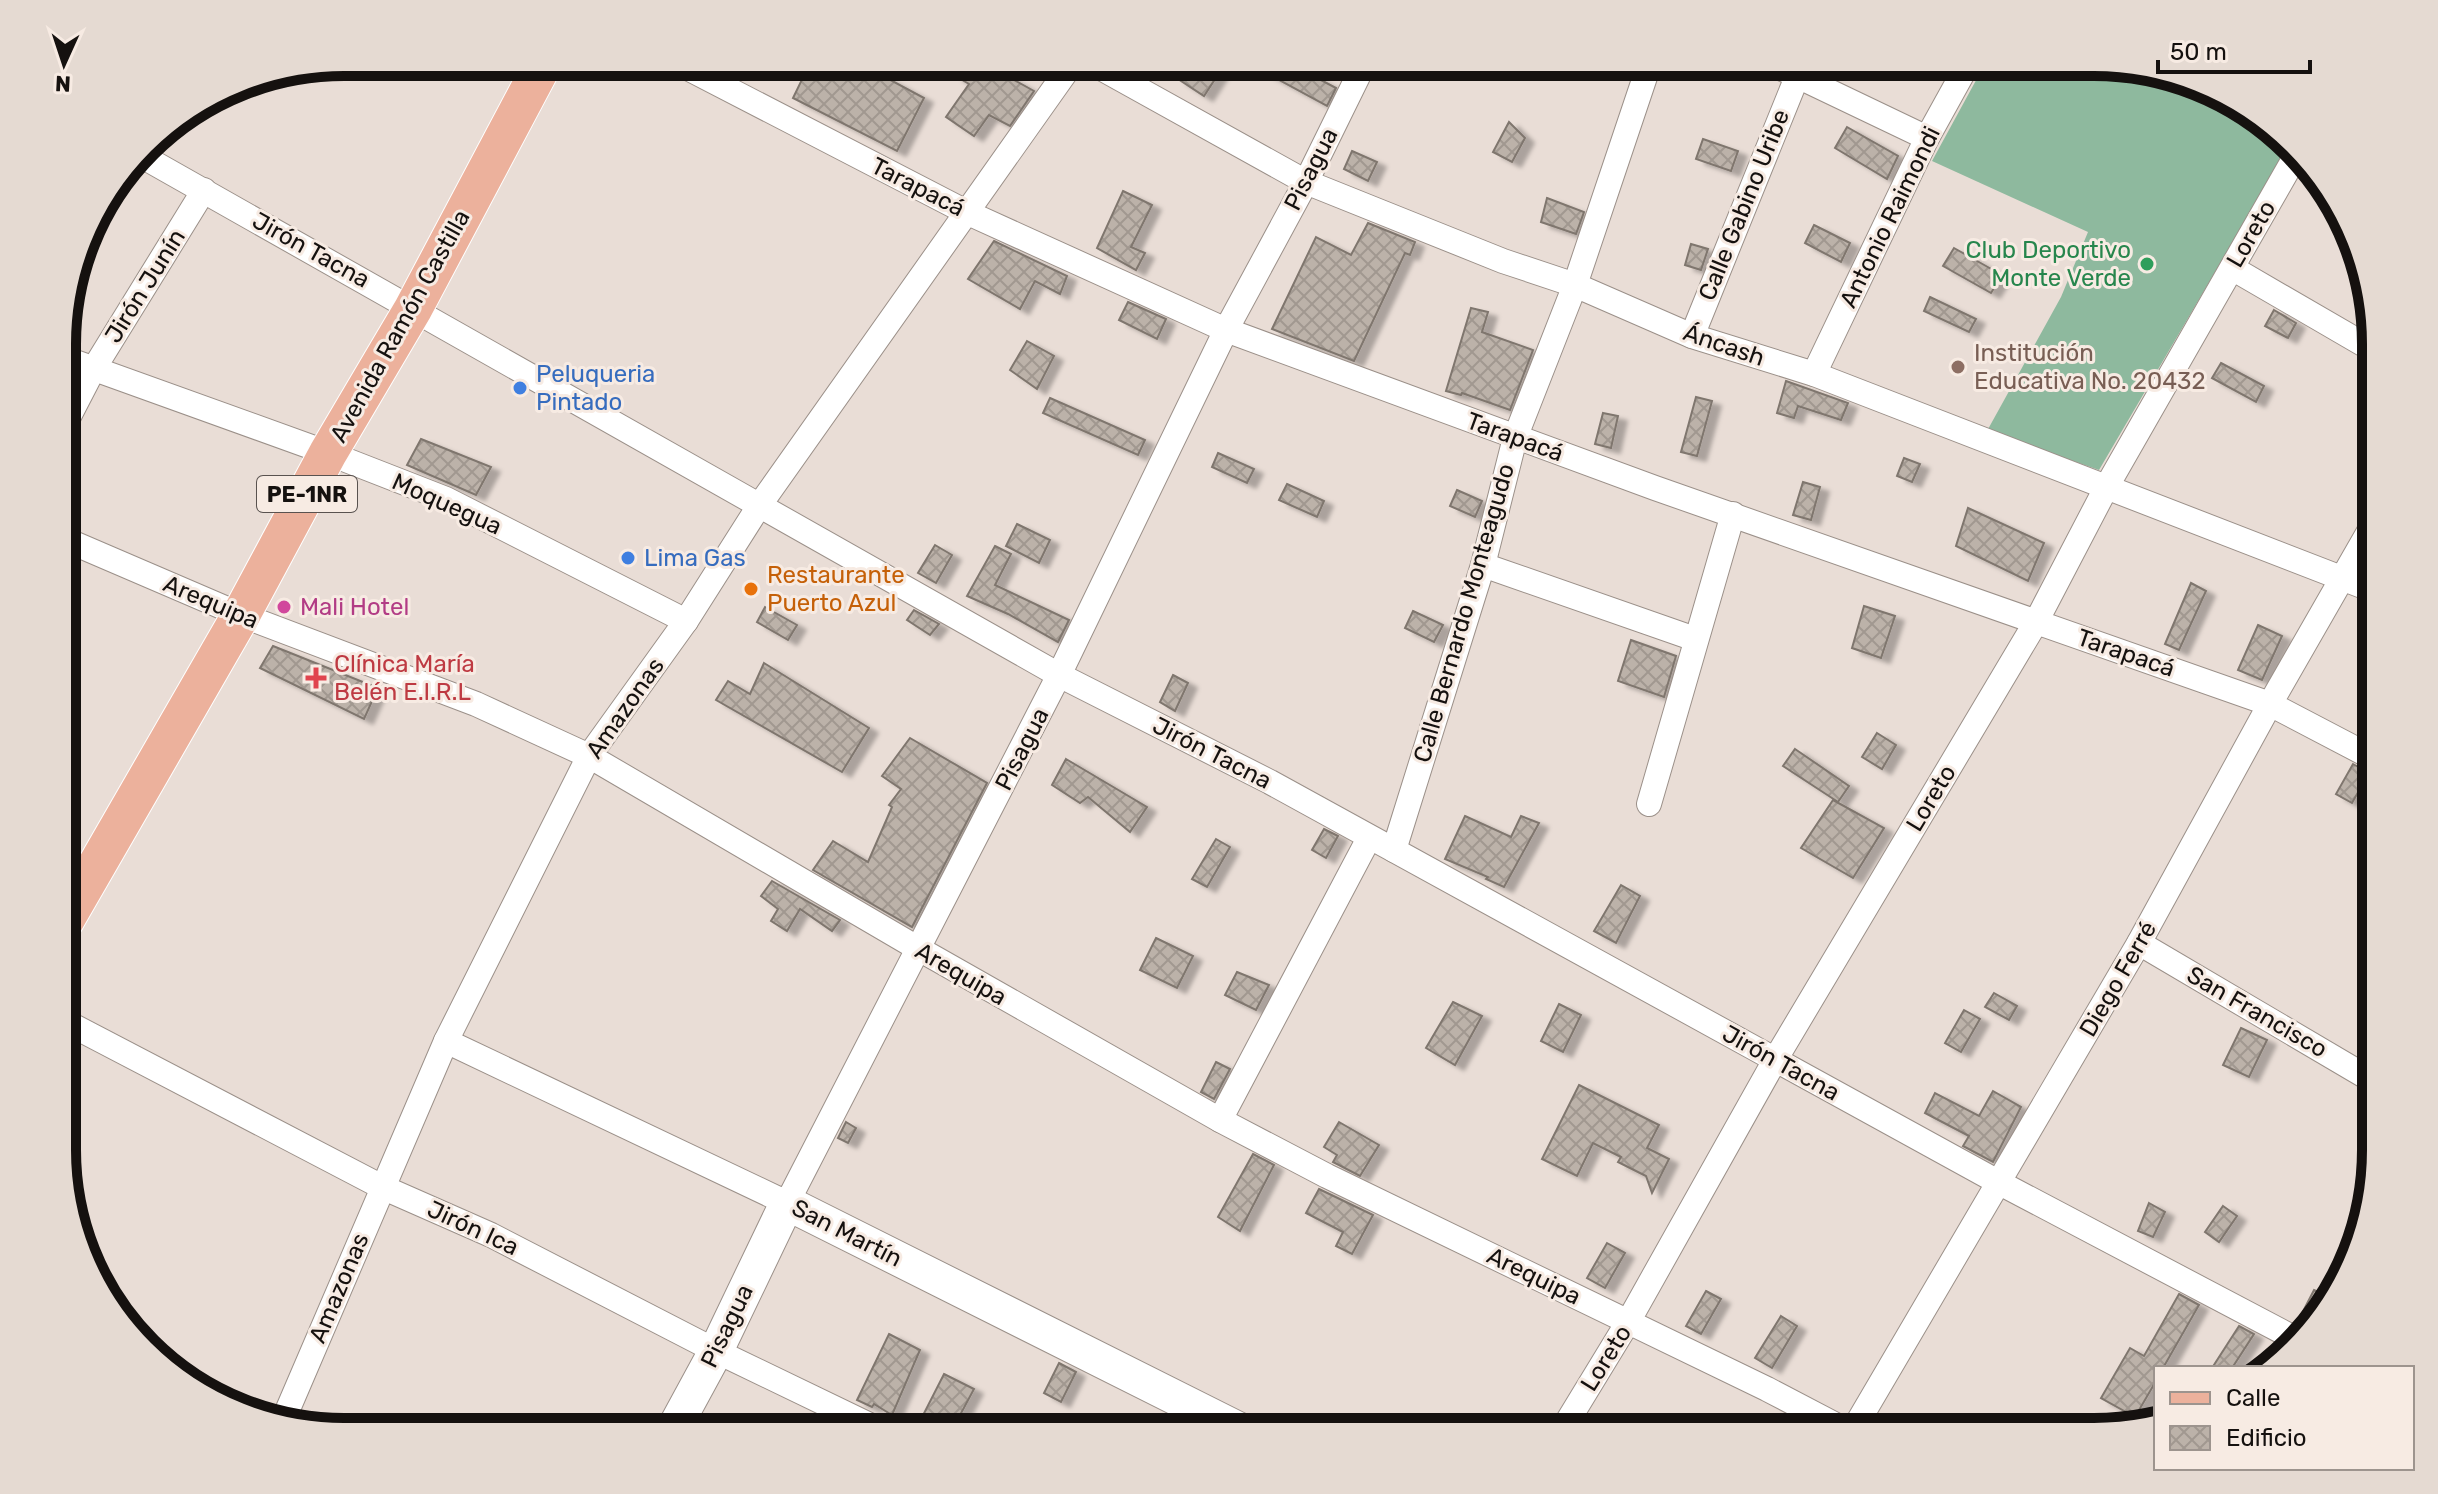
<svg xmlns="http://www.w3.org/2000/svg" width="2438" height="1494" viewBox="0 0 2438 1494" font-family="Rubik,sans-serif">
  <defs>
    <pattern id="building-cross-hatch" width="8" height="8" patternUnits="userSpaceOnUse" patternTransform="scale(2)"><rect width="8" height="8" fill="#bcb2a9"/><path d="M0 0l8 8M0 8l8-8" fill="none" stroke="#a19890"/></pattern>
    <filter id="shadow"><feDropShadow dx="9" dy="5" stdDeviation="2" flood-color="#0004"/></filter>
  </defs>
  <rect width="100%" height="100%" fill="#e9ddd6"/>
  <polygon fill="#8eb99e" points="1986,62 2094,62 2235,100 2286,151 2099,470 1987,431 2061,297 2088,232 1932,161"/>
  <g fill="url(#building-cross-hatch)" stroke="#7f766e" stroke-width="2" filter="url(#shadow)">
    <polygon points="960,62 982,62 1034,91 1010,126 989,115 974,136 946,117 969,84 954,75"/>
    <polygon points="1189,62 1203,62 1219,73 1204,96 1178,79"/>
    <polygon points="1246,62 1287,62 1336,88 1327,106"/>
    <polygon points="810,63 827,72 831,65 852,76 859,63 924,98 897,151 793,98"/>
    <polygon points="1509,122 1525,138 1512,162 1493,152"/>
    <polygon points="1847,127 1898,156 1887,179 1835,148"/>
    <polygon points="1703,139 1738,151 1731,171 1696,159"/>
    <polygon points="1352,151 1377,162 1368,181 1344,169"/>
    <polygon points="1123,191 1152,205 1131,247 1145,253 1136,270 1097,248"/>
    <polygon points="1547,198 1584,212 1576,234 1541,222"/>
    <polygon points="1368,223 1415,242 1410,255 1405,253 1354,361 1272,329 1316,237 1351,255"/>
    <polygon points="1814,225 1850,243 1841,262 1805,243"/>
    <polygon points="994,241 1067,276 1060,294 1035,281 1020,309 968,279"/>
    <polygon points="1691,244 1708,249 1701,270 1685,265"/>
    <polygon points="1954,248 2002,275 1991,293 1943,266"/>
    <polygon points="1930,297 1976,319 1969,332 1924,311"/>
    <polygon points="1128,302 1166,319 1157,339 1119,320"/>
    <polygon points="1471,308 1488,312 1482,332 1533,350 1510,410 1462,393 1461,395 1446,391"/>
    <polygon points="2274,310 2296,323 2288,338 2265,326"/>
    <polygon points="1027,341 1054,356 1037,389 1010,370"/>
    <polygon points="2221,363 2264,386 2256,402 2212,378"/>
    <polygon points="1786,381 1848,403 1841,420 1798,406 1794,418 1777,413"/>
    <polygon points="1696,397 1712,401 1697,456 1681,452"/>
    <polygon points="1050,398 1145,440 1138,455 1043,413"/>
    <polygon points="1603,413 1618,416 1611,448 1595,444"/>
    <polygon points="421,439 491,467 476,495 407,465"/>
    <polygon points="1218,453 1254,469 1247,483 1212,467"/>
    <polygon points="1904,458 1920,464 1912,482 1897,476"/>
    <polygon points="1803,482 1820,487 1811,520 1793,515"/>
    <polygon points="1287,484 1324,501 1317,517 1279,500"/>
    <polygon points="1457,490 1482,501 1475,517 1450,506"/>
    <polygon points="1968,508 2044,543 2028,581 1956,546"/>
    <polygon points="1017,524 1050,540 1039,563 1006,546"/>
    <polygon points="935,545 952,555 936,583 918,573"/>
    <polygon points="995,546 1011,554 995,585 1069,620 1058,642 1008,614 967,596"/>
    <polygon points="2191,583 2206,591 2179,650 2165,644"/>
    <polygon points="1864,606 1895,616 1881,658 1852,648"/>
    <polygon points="765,607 797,625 788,640 757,622"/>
    <polygon points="914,610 939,624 930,635 907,620"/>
    <polygon points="1413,611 1443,625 1434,642 1405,628"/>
    <polygon points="2258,625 2282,636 2262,680 2238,670"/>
    <polygon points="1631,640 1676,656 1664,697 1618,681"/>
    <polygon points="273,646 378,688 364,719 260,668"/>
    <polygon points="764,663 869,728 842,772 716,700 728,681 750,694"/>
    <polygon points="1173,675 1188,683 1175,711 1160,702"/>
    <polygon points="1877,733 1896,745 1882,769 1862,757"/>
    <polygon points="910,738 987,783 912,927 813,870 833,841 868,862 892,807 889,805 901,789 882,776"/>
    <polygon points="1795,749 1849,786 1838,802 1783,766"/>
    <polygon points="1066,759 1147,807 1130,832 1088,797 1080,803 1052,785"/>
    <polygon points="2353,764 2369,773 2352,803 2336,794"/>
    <polygon points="1833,800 1884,828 1853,878 1801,848"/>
    <polygon points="1465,816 1511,837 1521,816 1539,823 1504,887 1486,879 1488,877 1445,859"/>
    <polygon points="1324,829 1338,836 1326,858 1312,850"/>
    <polygon points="1216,839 1230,847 1207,887 1192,879"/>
    <polygon points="772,881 840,920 832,931 800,909 787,931 771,921 778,909 761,896"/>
    <polygon points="1621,885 1640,896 1616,943 1594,931"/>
    <polygon points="1156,938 1193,956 1177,988 1140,970"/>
    <polygon points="1237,972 1269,985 1256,1010 1225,995"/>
    <polygon points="1994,993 2017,1006 2009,1020 1985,1007"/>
    <polygon points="1453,1002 1482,1016 1455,1065 1426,1048"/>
    <polygon points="1559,1004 1581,1015 1563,1052 1541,1041"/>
    <polygon points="1964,1010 1980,1019 1961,1052 1945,1043"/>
    <polygon points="2241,1028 2267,1040 2249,1077 2223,1065"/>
    <polygon points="1216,1062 1230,1069 1214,1099 1201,1092"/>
    <polygon points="1579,1085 1659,1125 1647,1148 1669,1159 1652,1193 1646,1176 1618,1162 1621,1157 1593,1143 1577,1176 1542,1159"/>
    <polygon points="1993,1091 2021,1107 1993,1162 1963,1146 1969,1136 1925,1113 1935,1093 1979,1116"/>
    <polygon points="846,1122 856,1128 848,1143 838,1138"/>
    <polygon points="1339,1122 1379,1145 1360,1176 1333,1162 1337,1155 1324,1147"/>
    <polygon points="1253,1154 1274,1165 1240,1231 1218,1217"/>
    <polygon points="1319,1189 1373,1215 1352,1254 1336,1246 1343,1232 1306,1213"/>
    <polygon points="2149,1203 2165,1212 2153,1237 2138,1231"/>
    <polygon points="2223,1206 2237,1216 2219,1242 2205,1232"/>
    <polygon points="1607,1243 1625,1253 1605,1288 1587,1278"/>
    <polygon points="2314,1290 2331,1298 2302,1327 2297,1323"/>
    <polygon points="1706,1291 1721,1299 1701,1334 1686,1326"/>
    <polygon points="2179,1294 2199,1305 2163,1368 2156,1368 2156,1381 2135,1417 2101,1398 2130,1348 2144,1356"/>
    <polygon points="1781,1316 1797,1326 1772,1368 1755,1358"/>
    <polygon points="2239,1326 2254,1334 2232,1368 2212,1368"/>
    <polygon points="889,1334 920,1350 892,1415 874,1404 872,1407 857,1400"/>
    <polygon points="1059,1363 1076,1372 1061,1402 1044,1393"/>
    <polygon points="944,1374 974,1389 951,1432 927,1432 917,1427"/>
  </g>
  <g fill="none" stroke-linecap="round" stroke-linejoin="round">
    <defs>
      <g id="street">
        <polyline points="676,62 966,212 1226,330 1655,488 2270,704 2375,759"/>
        <polyline points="1090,62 1306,182 1503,261 1575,285 1692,336 1814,374 2375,591"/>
        <polyline points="1768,62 1927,138"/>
        <polyline points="140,155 1059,675 1270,782 1998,1182 2292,1337"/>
        <polyline points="2232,268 2375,351"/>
        <polyline points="1692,336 1803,62"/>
        <polyline points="64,358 328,453 446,499 686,621"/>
        <polyline points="1814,374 1927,138 1969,62"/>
        <polyline points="64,426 93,370 204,190"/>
        <polyline points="64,539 241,615 476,704 589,756 919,949 1220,1120 1327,1176 1767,1389 1849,1432"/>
        <polyline points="1483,565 1695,639"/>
        <polyline points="1649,804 1733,514"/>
        <polyline points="1394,850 1483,565 1515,438 1575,285 1650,62"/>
        <polyline points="2139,943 2375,1082"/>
        <polyline points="64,1021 382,1187 491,1235 716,1351 884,1432"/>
        <polyline points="446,1041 787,1203 1059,675 1226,330 1306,182 1365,62"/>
        <polyline points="1220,1120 1369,838"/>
        <polyline points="285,1416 446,1041 589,756 686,621 759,506 1073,62"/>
        <polyline points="1561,1432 1628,1322 1775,1060 2036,622 2107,486 2294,159"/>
        <polyline points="1852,1432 2139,943 2270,704 2375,521"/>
      </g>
      <polyline id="secondary" points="672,1432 716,1351 787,1203 1244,1432"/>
      <polyline id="primary" points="64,922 241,615 328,453 413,309 544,62"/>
    </defs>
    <use href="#street" stroke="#9b9089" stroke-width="26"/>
    <use href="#secondary" stroke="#9b9089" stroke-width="36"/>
    <use href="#primary" stroke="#fff" stroke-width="40"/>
    <use href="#street" stroke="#fff" stroke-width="24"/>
    <use href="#secondary" stroke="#fff" stroke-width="34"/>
    <use href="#primary" stroke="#ecb19c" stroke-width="38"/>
  </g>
  <circle fill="#2e9e5b" stroke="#f7ebe3" stroke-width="3" cx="2147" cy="264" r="8"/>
  <circle fill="#8d6e63" stroke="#f7ebe3" stroke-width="3" cx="1958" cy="367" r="8"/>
  <g fill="#3f7fe0" stroke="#f7ebe3" stroke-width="3">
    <circle cx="520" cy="388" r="8"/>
    <circle cx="628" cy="558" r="8"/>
  </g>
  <circle fill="#e8710a" stroke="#f7ebe3" stroke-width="3" cx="751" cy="589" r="8"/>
  <circle fill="#d1479c" stroke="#f7ebe3" stroke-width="3" cx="284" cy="607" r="8"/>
  <path fill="#e0444e" stroke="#f7ebe3" stroke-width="3" d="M312 666h8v8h8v8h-8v8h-8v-8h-8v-8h8z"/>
  <g text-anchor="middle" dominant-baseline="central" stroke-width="6" stroke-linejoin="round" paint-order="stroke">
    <rect fill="#f7ebe3" stroke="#59524f" stroke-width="2" x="257" y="476" width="100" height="36" rx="6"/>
    <g font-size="22" font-weight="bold" fill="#15110f">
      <text x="307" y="494">PE-1NR</text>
    </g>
    <g font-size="24" fill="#15110f" stroke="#f7ebe3">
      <text transform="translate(1311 169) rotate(-63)">Pisagua</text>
      <text transform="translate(918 187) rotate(27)">Tarapacá</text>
      <text transform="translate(1744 205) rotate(-68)">Calle Gabino Uribe</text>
      <text transform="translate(1890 217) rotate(-64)">Antonio Raimondi</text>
      <text transform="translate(2251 234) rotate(-60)">Loreto</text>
      <text transform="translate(311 250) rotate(29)">Jirón Tacna</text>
      <text transform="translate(145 286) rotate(-58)">Jirón Junín</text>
      <text transform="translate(400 326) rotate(-61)">Avenida Ramón Castilla</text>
      <text transform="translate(1724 345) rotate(19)">Áncash</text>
      <text transform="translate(1515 437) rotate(20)">Tarapacá</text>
      <text transform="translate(447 504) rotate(24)">Moquegua</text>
      <text transform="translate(211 602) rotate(23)">Arequipa</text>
      <text transform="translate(1464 613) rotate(-74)">Calle Bernardo Monteagudo</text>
      <text transform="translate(2126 653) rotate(19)">Tarapacá</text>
      <text transform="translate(625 708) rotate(-55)">Amazonas</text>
      <text transform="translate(1022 749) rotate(-63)">Pisagua</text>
      <text transform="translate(1212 753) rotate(27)">Jirón Tacna</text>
      <text transform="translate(1931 798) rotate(-59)">Loreto</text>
      <text transform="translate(961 974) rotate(30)">Arequipa</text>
      <text transform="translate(2118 979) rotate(-60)">Diego Ferré</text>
      <text transform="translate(2257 1012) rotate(30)">San Francisco</text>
      <text transform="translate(1781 1063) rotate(29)">Jirón Tacna</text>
      <text transform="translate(473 1228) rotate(25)">Jirón Ica</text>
      <text transform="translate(847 1233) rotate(27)">San Martín</text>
      <text transform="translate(1534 1276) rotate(26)">Arequipa</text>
      <text transform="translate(339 1288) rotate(-67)">Amazonas</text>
      <text transform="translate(727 1326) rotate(-64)">Pisagua</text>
      <text transform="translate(1606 1358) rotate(-58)">Loreto</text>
    </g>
    <g font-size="24" fill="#27864d" stroke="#f7ebe3" text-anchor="end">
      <text x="2131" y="250">Club Deportivo<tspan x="2131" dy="28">Monte Verde</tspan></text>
    </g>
    <g font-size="24" fill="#785e54" stroke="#f7ebe3" text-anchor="start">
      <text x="1974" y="353">Institución<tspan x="1974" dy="28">Educativa No. 20432</tspan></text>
    </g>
    <g font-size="24" fill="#366cbe" stroke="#f7ebe3" text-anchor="start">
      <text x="536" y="374">Peluqueria<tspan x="536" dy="28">Pintado</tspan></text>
      <text x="644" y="558">Lima Gas</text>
    </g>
    <g font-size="24" fill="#c56008" stroke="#f7ebe3" text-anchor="start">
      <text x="767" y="575">Restaurante<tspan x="767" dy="28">Puerto Azul</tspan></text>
    </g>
    <g font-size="24" fill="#b23c85" stroke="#f7ebe3" text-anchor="start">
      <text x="300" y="607">Mali Hotel</text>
    </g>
    <g font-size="24" fill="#be3a42" stroke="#f7ebe3" text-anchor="start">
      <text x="334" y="664">Clínica María<tspan x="334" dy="28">Belén E.I.R.L</tspan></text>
    </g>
  </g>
  <path d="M0 0H2438V1494H0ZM344 76H2094A268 268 0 0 1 2362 344V1150A268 268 0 0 1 2094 1418H344A268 268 0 0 1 76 1150V344A268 268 0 0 1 344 76Z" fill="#e5dad2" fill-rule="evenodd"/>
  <path fill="none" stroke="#15110f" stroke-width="10" d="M344 76H2094A268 268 0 0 1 2362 344V1150A268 268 0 0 1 2094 1418H344A268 268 0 0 1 76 1150V344A268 268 0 0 1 344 76Z"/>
  <rect x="2154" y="1366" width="260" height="104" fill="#f7ebe3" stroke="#9d948e" stroke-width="2"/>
  <rect x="2170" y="1392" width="40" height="12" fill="#ecb19c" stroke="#9d948e" stroke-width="2"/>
  <text x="2226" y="1406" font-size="24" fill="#15110f">Calle</text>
  <rect x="2170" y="1426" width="40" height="24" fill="url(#building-cross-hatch)" stroke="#9d948e" stroke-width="2"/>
  <text x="2226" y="1446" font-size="24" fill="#15110f">Edificio</text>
  <g transform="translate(64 64) rotate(183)" stroke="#f7ebe3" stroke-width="6" paint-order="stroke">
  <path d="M0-6L14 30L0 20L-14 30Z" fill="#15110f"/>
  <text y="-12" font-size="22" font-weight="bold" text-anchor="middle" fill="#15110f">N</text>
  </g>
  <path d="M2158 60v12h152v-12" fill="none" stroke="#15110f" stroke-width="4"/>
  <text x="2170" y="60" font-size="24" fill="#15110f" stroke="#f7ebe3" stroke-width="6" paint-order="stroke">50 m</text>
</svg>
